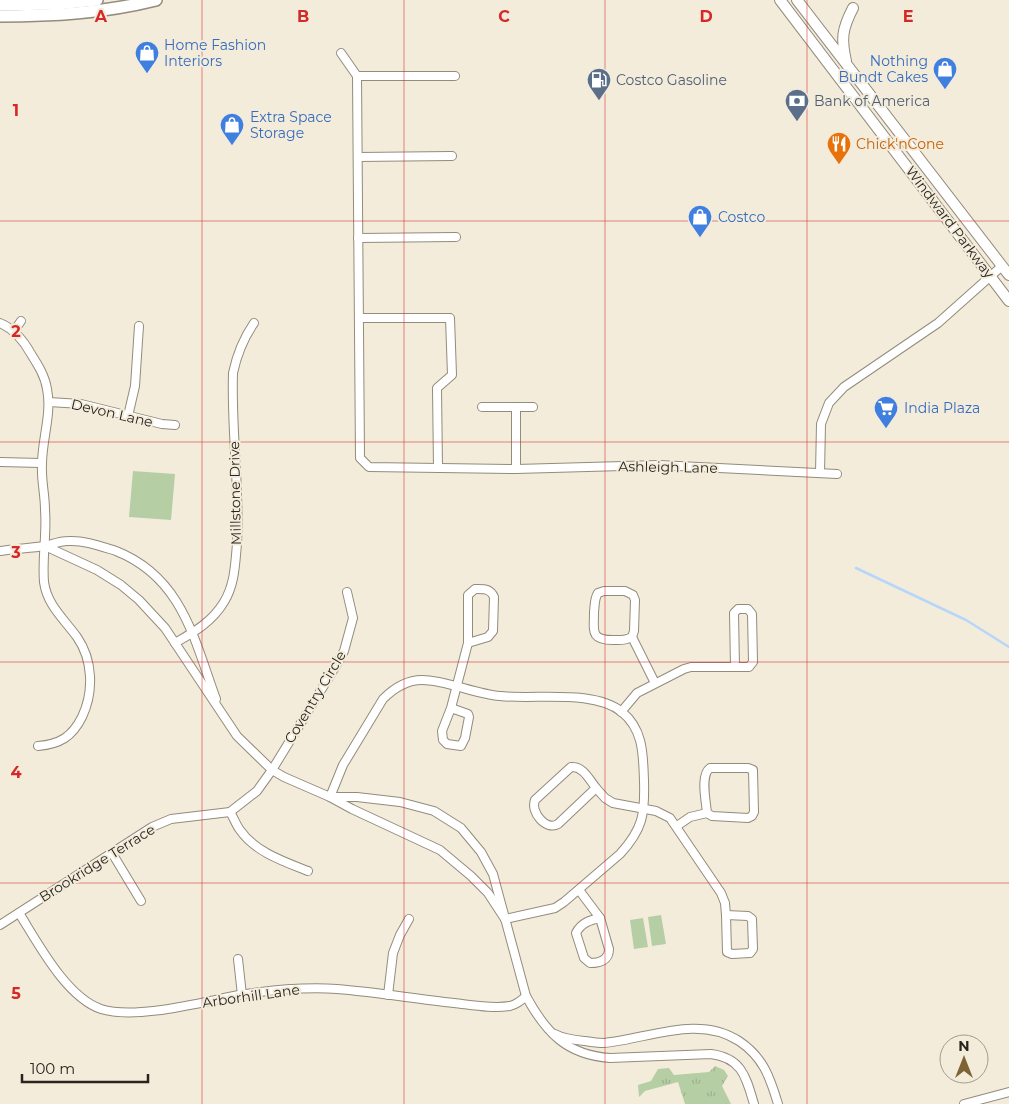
<svg xmlns="http://www.w3.org/2000/svg" width="1009" height="1104" viewBox="0 0 1009 1104" font-family="Montserrat,sans-serif">
  <defs>
    <pattern id="grass-tufts" width="24" height="20" patternUnits="userSpaceOnUse" patternTransform="scale(1.25)"><rect width="24" height="20" fill="#b6cea4"/><path d="M3 7l-1-3M5 7V3M7 7l1-3M15 17l-1-3M17 17v-4M19 17l1-3" fill="none" stroke="#9cb18d"/></pattern>
  </defs>
  <rect width="100%" height="100%" fill="#f4ecdb"/>
  <polygon fill="url(#grass-tufts)" points="715,1066 724,1070 728,1076 722,1086 731,1104 685,1104 678,1082 645,1091 639,1097 638,1085 651,1081 658,1069 669,1068 674,1075 709,1072"/>
  <g fill="#b6cea4">
    <polygon points="133,471 175,474 171,520 129,517"/>
    <polygon points="661,915 666,944 652,946 648,917"/>
    <polygon points="643,918 648,947 634,949 630,920"/>
  </g>
  <g fill="none" stroke-linecap="round" stroke-linejoin="round">
    <polyline stroke="#b7d6fa" stroke-width="2.5" points="856,568 966,620 1009,647"/>
    <defs>
      <g id="minor">
        <polyline points="341,53 357,76 360,458 369,467 516,469 659,465 837,474"/>
        <polyline points="357,76 455,76"/>
        <polyline points="358,157 452,156"/>
        <polyline points="358,238 456,237"/>
        <polyline points="359,318 450,318 452,375 437,388 438,468"/>
        <path d="M 0,323 C 14,329 24,341 31,354 C 38,365 45,376 47,389 C 52,414 42,439 42,464 C 41,480 45,494 45,510 C 47,533 42,558 44,582 C 47,605 64,619 77,637 C 93,660 94,692 82,717 C 72,737 60,744 38,746"/>
        <polyline points="14,331 21,321"/>
        <polyline points="49,402 81,404 162,424 175,425"/>
        <polyline points="482,407 533,407"/>
        <polyline points="128,416 135,386 139,326"/>
        <polyline points="0,462 41,463"/>
        <polyline points="516,469 516,407"/>
        <polyline points="820,473 821,424 829,403 844,387 938,323 1002,266"/>
        <polyline points="45,546 97,570 121,585 139,600 165,628 237,736 272,770 284,777 330,797 352,809 440,850 471,876 488,893 505,919"/>
        <path d="M 0,551 C 15,549 30,548 45,546 C 53,544 60,541 68,541 C 84,540 100,546 116,551 C 182,577 194,639 216,699"/>
        <path d="M 475,589 C 484,589 490,588 494,597 L 493,631 L 488,637 L 468,643 L 468,595 Z"/>
        <path d="M 604,591 L 625,591 L 633,595 L 635,600 L 634,631 L 632,637 C 625,641 620,640 613,640 C 590,640 594,631 594,612 C 595,605 594,599 598,593 Z"/>
        <polygon points="738,609 748,609 752,614 753,662 749,667 735,667 734,613"/>
        <polyline points="632,637 655,683"/>
        <path d="M 175,643 C 194,632 212,622 224,602 C 235,584 235,564 237,544 C 240,487 231,430 233,373 C 237,354 243,339 254,323"/>
        <polyline points="451,708 468,714 469,717 465,738 461,746 447,744 443,740 442,731 451,708 468,643"/>
        <polyline points="621,712 637,693 684,669 691,667 735,667"/>
        <path d="M 571,767 C 583,766 589,779 596,788 L 558,824 C 546,831 530,812 535,800 Z"/>
        <path d="M 710,768 L 748,768 L 753,770 L 754,812 L 752,816 L 748,818 L 712,816 L 707,813 C 706,801 700,775 710,768 Z"/>
        <polyline points="596,788 605,798 613,803 656,811 670,818 721,893 725,903 726,915"/>
        <path d="M 330,797 L 343,765 L 383,699 C 394,688 406,680 422,680 C 446,680 475,694 500,696 C 536,700 593,689 622,712 C 644,730 643,756 644,781 C 645,814 643,829 620,854 L 564,902 L 555,908 L 505,919"/>
        <path d="M 332,797 L 357,797 L 400,802 L 434,811 L 461,828 L 481,852 L 493,874 L 526,996 C 546,1033 567,1055 610,1058 L 711,1054 C 742,1058 746,1077 754,1104"/>
        <path d="M 230,812 C 234,818 236,825 240,830 C 255,852 285,862 308,871"/>
        <polyline points="677,826 690,817 707,813"/>
        <polyline points="112,853 141,901"/>
        <polyline points="579,890 600,918"/>
        <path d="M 19,913 C 38,943 66,997 101,1009 C 136,1020 202,1002 239,995 C 271,990 305,987 337,989 C 376,992 415,999 454,1003 C 472,1005 492,1009 510,1006 C 517,1004 521,1001 526,996"/>
        <polygon points="726,915 748,916 752,919 753,949 750,953 732,954 727,952"/>
        <path d="M 600,918 L 609,949 C 609,960 600,963 590,963 L 584,958 L 576,933 C 581,923 590,920 600,918 Z"/>
        <polyline points="0,925 152,827 171,819 230,812 257,791 272,770 334,669 344,651 353,618 347,592"/>
        <polyline points="238,959 242,995"/>
        <polyline points="388,995 393,953 400,935 409,919"/>
        <path d="M 555,1034 C 564,1039 575,1040 585,1041 C 591,1042 598,1043 604,1043 C 648,1039 698,1014 739,1041 C 763,1057 770,1077 778,1104"/>
        <polyline points="964,1104 1009,1092"/>
      </g>
      <g id="secondary">
        <polyline points="780,0 1009,301"/>
        <polyline points="797,0 1009,275"/>
        <path d="M 846,61 C 841,39 842,29 853,8"/>
      </g>
      <g id="primary">
        <polyline points="0,5 57,4 97,0"/>
        <path d="M 0,16 C 53,16 104,13 156,0"/>
      </g>
    </defs>
    <use href="#minor" stroke="#938b7c" stroke-width="10"/>
    <use href="#secondary" stroke="#938b7c" stroke-width="12"/>
    <use href="#primary" stroke="#938b7c" stroke-width="14"/>
    <use href="#minor" stroke="#fff" stroke-width="8"/>
    <use href="#secondary" stroke="#fff" stroke-width="10"/>
    <use href="#primary" stroke="#fff" stroke-width="11"/>
  </g>
  <path fill="none" stroke="#d62828" stroke-width="1" stroke-opacity="0.55" d="M 202,0 L 202,1104M 404,0 L 404,1104M 605,0 L 605,1104M 807,0 L 807,1104M 0,221 L 1009,221M 0,442 L 1009,442M 0,662 L 1009,662M 0,883 L 1009,883"/>
  <defs>
    <symbol id="shop-pin" viewBox="-11 -11 22 30"><path d="M0 17L-7.5 6A9.5 9.5 0 1 1 7.5 6Z" fill="#3f7fe0" stroke="#f4ecdb"/><path d="M-5-2.5h2.3a2.7 3.5 0 0 1 5.4 0H5L5.5 6h-11ZM-1.5-2.5h3a1.5 2.3 0 0 0-3 0Z" fill="#fff"/></symbol>
    <symbol id="fuel-pin" viewBox="-11 -11 22 30"><path d="M0 17L-7.5 6A9.5 9.5 0 1 1 7.5 6Z" fill="#5c6f8a" stroke="#f4ecdb"/><path d="M-5.5-6h7V0h2V4h1.3V-2.5L3-4.5l.8-.8L6-3V5H2.5V1h-1V6h-7ZM-4.2-4.7v3.2H.2V-4.7Z" fill="#fff"/></symbol>
    <symbol id="bank-pin" viewBox="-11 -11 22 30"><path d="M0 17L-7.5 6A9.5 9.5 0 1 1 7.5 6Z" fill="#5c6f8a" stroke="#f4ecdb"/><path d="M-6-4H6V4H-6ZM0-2.3a2.3 2.3 0 1 0 0 4.6a2.3 2.3 0 1 0 0-4.6Z" fill="#fff"/></symbol>
    <symbol id="restaurant-pin" viewBox="-11 -11 22 30"><path d="M0 17L-7.5 6A9.5 9.5 0 1 1 7.5 6Z" fill="#e8710a" stroke="#f4ecdb"/><path d="M-5-6h1v4h1v-4h1v4h1v-4h1v5L-1.5 .5V6h-2V.5L-5-1ZM5-6V6H3V1.5H1.5Q1.5-4 5-6Z" fill="#fff"/></symbol>
    <symbol id="supermarket-pin" viewBox="-11 -11 22 30"><path d="M0 17L-7.5 6A9.5 9.5 0 1 1 7.5 6Z" fill="#3f7fe0" stroke="#f4ecdb"/><path d="M-6-5.5h2.5l.6 2H6L4.5 2H-2.5L-4.4-4H-6ZM-1.5 3.2a1.3 1.3 0 1 0 .1 0ZM3 3.2a1.3 1.3 0 1 0 .1 0Z" fill="#fff"/></symbol>
  </defs>
  <g fill-rule="evenodd">
    <use href="#shop-pin" x="133" y="39" width="28" height="38"/>
    <use href="#shop-pin" x="931" y="55" width="28" height="38"/>
    <use href="#fuel-pin" x="585" y="66" width="28" height="38"/>
    <use href="#bank-pin" x="783" y="87" width="28" height="38"/>
    <use href="#shop-pin" x="218" y="111" width="28" height="38"/>
    <use href="#restaurant-pin" x="825" y="130" width="28" height="38"/>
    <use href="#shop-pin" x="686" y="203" width="28" height="38"/>
    <use href="#supermarket-pin" x="872" y="394" width="28" height="38"/>
  </g>
  <g text-anchor="middle" dominant-baseline="central" stroke-width="4" stroke-linejoin="round" paint-order="stroke">
    <g font-size="14" fill="#366cbe" stroke="#f4ecdb" text-anchor="start">
      <text x="164" y="45">Home Fashion<tspan x="164" dy="16">Interiors</tspan></text>
      <text x="928" y="61" text-anchor="end">Nothing<tspan x="928" dy="16">Bundt Cakes</tspan></text>
      <text x="250" y="117">Extra Space<tspan x="250" dy="16">Storage</tspan></text>
      <text x="718" y="217">Costco</text>
      <text x="904" y="408">India Plaza</text>
    </g>
    <g font-size="14" fill="#4e5e75" stroke="#f4ecdb" text-anchor="start">
      <text x="616" y="80">Costco Gasoline</text>
      <text x="814" y="101">Bank of America</text>
    </g>
    <g font-size="14" fill="#c56008" stroke="#f4ecdb" text-anchor="start">
      <text x="856" y="144">Chick'nCone</text>
    </g>
    <g font-size="14" fill="#28251f" stroke="#f4ecdb">
      <text transform="translate(950 222) rotate(53)">Windward Parkway</text>
      <text transform="translate(112 413) rotate(13)">Devon Lane</text>
      <text transform="translate(668 467) rotate(1)">Ashleigh Lane</text>
      <text transform="translate(235 493) rotate(-91)">Millstone Drive</text>
      <text transform="translate(315 697) rotate(-59)">Coventry Circle</text>
      <text transform="translate(97 863) rotate(-32)">Brookridge Terrace</text>
      <text transform="translate(251 996) rotate(-8)">Arborhill Lane</text>
    </g>
  </g>
  <g font-size="16" text-anchor="middle" font-weight="bold" fill="#d62828" stroke="#f4ecdb" stroke-width="4" stroke-linejoin="round" paint-order="stroke">
    <text x="101" y="22">A</text>
    <text x="303" y="22">B</text>
    <text x="504" y="22">C</text>
    <text x="706" y="22">D</text>
    <text x="908" y="22">E</text>
    <text x="16" y="116">1</text>
    <text x="16" y="337">2</text>
    <text x="16" y="558">3</text>
    <text x="16" y="778">4</text>
    <text x="16" y="999">5</text>
  </g>
  <g transform="translate(964 1059)"><circle r="24" fill="#f4ecdb" stroke="#a29c90"/>
  <path d="M0-4L9 19L0 12L-9 19Z" fill="#7d6435"/>
  <text y="-8" font-size="14" font-weight="bold" text-anchor="middle" fill="#28251f">N</text>
  </g>
  <path d="M22 1074v8h126v-8" fill="none" stroke="#28251f" stroke-width="2.5"/>
  <text x="30" y="1074" font-size="15" fill="#28251f" stroke="#f4ecdb" stroke-width="4" paint-order="stroke">100 m</text>
</svg>
